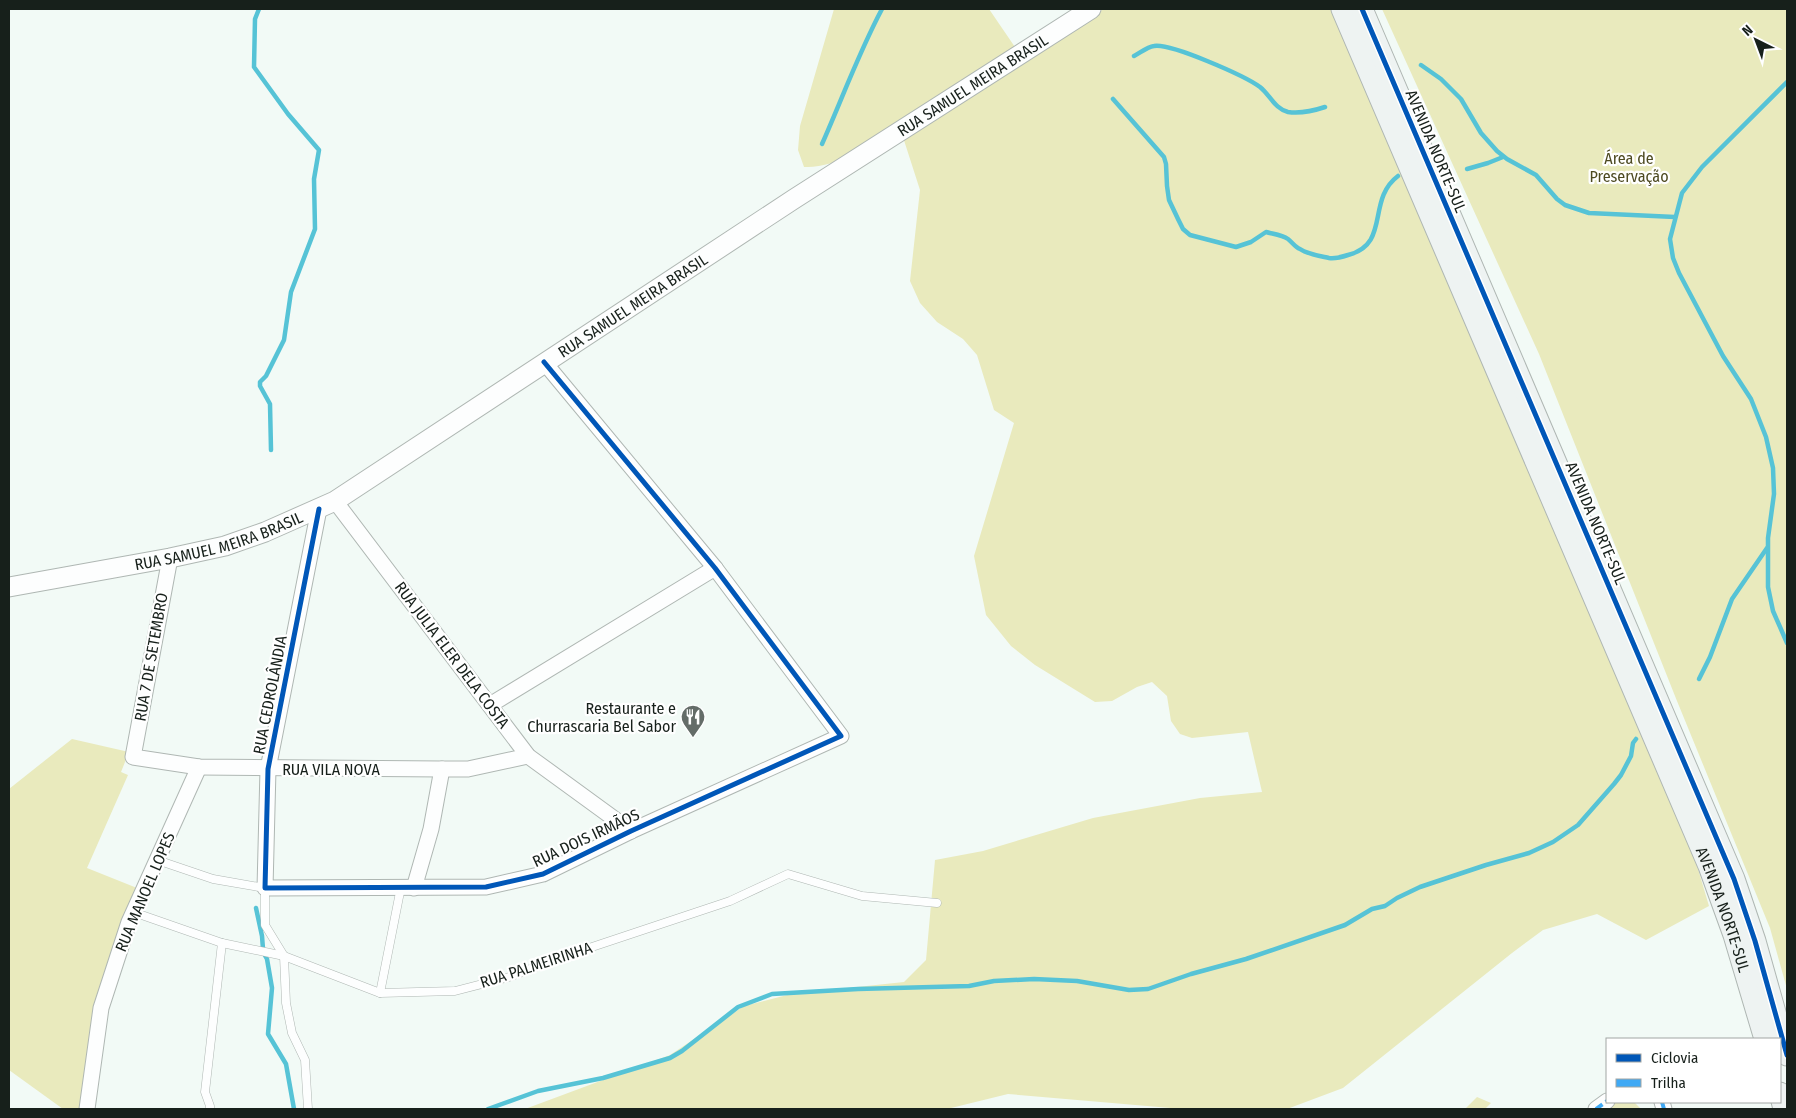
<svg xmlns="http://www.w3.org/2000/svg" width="1796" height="1118" viewBox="0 0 1796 1118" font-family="'Fira Sans Condensed',sans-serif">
  <rect width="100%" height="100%" fill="#f2faf6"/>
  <g fill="#e9eabd">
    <path d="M 834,9 L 989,9 L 1021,56 L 1104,9 L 1331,9 L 1405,177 L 1690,842 L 1709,906 L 1646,940 L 1597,914 L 1543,930 L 1512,953 L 1343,1088 L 1287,1109 L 1182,1109 L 1008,1094 L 947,1109 L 525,1109 L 670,1055 L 744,1006 L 791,994 L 904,982 L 926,960 L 935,860 L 983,851 L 1093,818 L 1200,798 L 1262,792 L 1248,732 L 1192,738 L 1180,734 L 1171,721 L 1167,696 L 1152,682 L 1137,687 L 1112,701 L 1095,702 L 1035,665 L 1011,646 L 986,615 L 974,556 L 1014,423 L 994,410 L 977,355 L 963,339 L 937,322 L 920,303 L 910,281 L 920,190 L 901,131 C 874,144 834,169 804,167 L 798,150 L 800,126 Z"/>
    <polygon points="1382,9 1787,9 1787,989 1770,928 1677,701 1539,354"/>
    <polygon points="72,739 129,752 121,772 128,775 87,868 137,888 81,1109 63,1109 9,1070 9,789"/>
    <polygon points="1477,1097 1491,1103 1485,1109 1465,1109"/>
    <polygon points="1615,1102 1634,1102 1641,1109 1603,1109"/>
  </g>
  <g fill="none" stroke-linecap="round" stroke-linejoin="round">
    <g stroke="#56c3d6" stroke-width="4.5">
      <polyline points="259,9 255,19 254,67 288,114 319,150 314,179 315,229 291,292 284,340 266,376 260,382 260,386 270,404 271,450"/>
      <path d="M 1134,56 C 1140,53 1147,47 1154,46 C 1171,43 1245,76 1260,87 C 1270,95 1275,109 1288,112 C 1301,114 1313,111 1325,107"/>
      <polyline points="1421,65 1441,79 1461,99 1481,133 1497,151 1507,159 1536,175 1557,199 1565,205 1589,213 1675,217"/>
      <polyline points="1787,82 1702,167 1682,193 1670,239 1673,258 1679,273 1723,356 1751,399 1766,437 1773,468 1774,494 1768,538 1768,587 1773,611 1787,643"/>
      <path d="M 1113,99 L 1164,157 L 1166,164 L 1167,186 L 1169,200 L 1178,219 L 1183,229 L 1190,235 L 1236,247 L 1251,242 L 1266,232 C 1273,234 1282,235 1288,239 C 1292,242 1295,247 1300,249 C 1307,254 1320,256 1329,258 C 1336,259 1342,257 1348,255 C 1391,244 1366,200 1398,176"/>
      <path d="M 822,144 C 842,99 859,52 882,9"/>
      <polyline points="1467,169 1488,163 1503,157"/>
      <polyline points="1699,679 1710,657 1732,599 1767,548"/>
      <polyline points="256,908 262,936 263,949"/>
      <polyline points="263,952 267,959 272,988 268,1034 286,1064 294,1109"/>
      <polyline points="488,1109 538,1091 603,1078 670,1058 682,1051 738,1007 772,994 858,989 969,986 994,981 1034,979 1077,981 1129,990 1148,989 1191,974 1246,959 1345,925 1372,909 1385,906 1397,898 1420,887 1486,865 1529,853 1553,842 1578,825 1614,784 1621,775 1631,756 1633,743 1636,739"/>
    </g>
    <defs>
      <g id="service">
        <polyline points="157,860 213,879 265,888 265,925 284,956 286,1003 292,1033 305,1060 308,1109"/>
        <polyline points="133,912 222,943 284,956 380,993 455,991 509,977 565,956 730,901 788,874 862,896 937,903"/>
        <polyline points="380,993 401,887"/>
        <polyline points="210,1109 210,1106 205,1092 222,943"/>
      </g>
      <g id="minor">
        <polyline points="335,501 528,756 631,831"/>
        <polyline points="319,509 268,769 265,888 486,887 543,874 631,831 841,736 715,568 544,362"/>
        <polyline points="170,558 133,757 199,767 442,769 468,769 528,756"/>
        <polyline points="490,705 715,568"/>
        <polyline points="414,888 431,829 442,769"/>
        <polyline points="1662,1102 1664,1109"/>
        <polyline points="87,1109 101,1008 129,922 199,767"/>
        <polyline points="1596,1109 1607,1101"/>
      </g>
      <g id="tertiary">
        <path id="s1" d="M 9,587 L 170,558 L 225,546 L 265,532 L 335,501 L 794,199 L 1091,9"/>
      </g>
      <g id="secondary">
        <path id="s2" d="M 1342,9 L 1709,866 L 1734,935 L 1765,1039"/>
        <polyline points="1362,9 1734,879 1755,941 1787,1055"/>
        <polyline points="1780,1093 1784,1109"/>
      </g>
    </defs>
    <use href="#service" stroke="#afb7b3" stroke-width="9"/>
    <use href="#minor" stroke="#afb7b3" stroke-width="17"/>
    <use href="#tertiary" stroke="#afb7b3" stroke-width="21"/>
    <use href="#secondary" stroke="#afb7b3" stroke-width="23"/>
    <use href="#service" stroke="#fdfefe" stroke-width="8"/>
    <use href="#minor" stroke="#fdfefe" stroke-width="15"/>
    <use href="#tertiary" stroke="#fdfefe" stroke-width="19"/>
    <use href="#secondary" stroke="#eef3f2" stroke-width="21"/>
    <g stroke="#3fa9f5" stroke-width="4" stroke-dasharray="8 4" stroke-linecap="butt">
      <polyline points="1662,1102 1664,1109"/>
      <polyline points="1596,1109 1607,1101"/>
    </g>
    <defs>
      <g id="cycleway">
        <polyline points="1362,9 1734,879 1755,941 1787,1055"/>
        <polyline points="319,509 268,769 265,888 486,887 543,874 631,831 841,736 715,568 544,362"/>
      </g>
    </defs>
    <use href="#cycleway" stroke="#fff" stroke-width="8"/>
    <use href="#cycleway" stroke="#0057b8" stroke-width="5"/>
  </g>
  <defs>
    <symbol id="restaurant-pin" viewBox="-11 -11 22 30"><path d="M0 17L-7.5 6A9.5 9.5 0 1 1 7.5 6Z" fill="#646c68" stroke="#fff"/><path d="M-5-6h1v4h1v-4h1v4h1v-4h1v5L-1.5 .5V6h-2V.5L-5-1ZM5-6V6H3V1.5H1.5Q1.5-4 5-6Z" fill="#fff"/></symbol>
  </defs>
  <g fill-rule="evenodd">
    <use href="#restaurant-pin" x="679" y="703" width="28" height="38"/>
  </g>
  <g text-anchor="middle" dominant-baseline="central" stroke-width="4.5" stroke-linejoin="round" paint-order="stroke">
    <g font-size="16" fill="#17201b" stroke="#fff">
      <text stroke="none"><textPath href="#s1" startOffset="1100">RUA SAMUEL MEIRA BRASIL</textPath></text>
      <text transform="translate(1436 151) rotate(67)">AVENIDA NORTE-SUL</text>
      <text stroke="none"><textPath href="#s1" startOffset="695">RUA SAMUEL MEIRA BRASIL</textPath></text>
      <text transform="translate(1596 523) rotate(67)">AVENIDA NORTE-SUL</text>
      <text stroke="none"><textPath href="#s1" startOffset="215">RUA SAMUEL MEIRA BRASIL</textPath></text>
      <text transform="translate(452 655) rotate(53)">RUA JULIA ELER DELA COSTA</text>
      <text transform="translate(151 657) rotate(-80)">RUA 7 DE SETEMBRO</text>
      <text transform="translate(270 695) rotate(-79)">RUA CEDROLÂNDIA</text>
      <text x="331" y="769">RUA VILA NOVA</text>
      <text transform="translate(586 838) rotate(-25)">RUA DOIS IRMÃOS</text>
      <text transform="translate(145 892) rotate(-67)">RUA MANOEL LOPES</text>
      <text stroke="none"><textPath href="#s2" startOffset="978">AVENIDA NORTE-SUL</textPath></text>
      <text transform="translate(536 965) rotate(-18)">RUA PALMEIRINHA</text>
    </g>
    <g font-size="16" fill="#4d4a21" stroke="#fff">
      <text x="1629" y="158">Área de<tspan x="1629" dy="18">Preservação</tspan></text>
    </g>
    <g font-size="16" fill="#17201b" stroke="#fff" text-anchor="end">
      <text x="676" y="708">Restaurante e<tspan x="676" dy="18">Churrascaria Bel Sabor</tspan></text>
    </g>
  </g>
  <rect width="1796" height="1118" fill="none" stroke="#17201b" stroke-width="20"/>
  <rect x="1606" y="1038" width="175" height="65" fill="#ffffff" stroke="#a2a6a4"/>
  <rect x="1616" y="1054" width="25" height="8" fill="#0057b8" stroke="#a2a6a4"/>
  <text x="1651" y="1063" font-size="15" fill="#17201b">Ciclovia</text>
  <rect x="1616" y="1079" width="25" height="8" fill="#3fa9f5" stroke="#a2a6a4"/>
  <text x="1651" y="1088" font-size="15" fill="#17201b">Trilha</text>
  <g transform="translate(1756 40) rotate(318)" stroke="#ffffff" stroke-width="4" paint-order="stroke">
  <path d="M0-4L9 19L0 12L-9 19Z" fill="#17201b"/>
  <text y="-8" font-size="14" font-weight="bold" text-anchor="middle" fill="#17201b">N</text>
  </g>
</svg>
